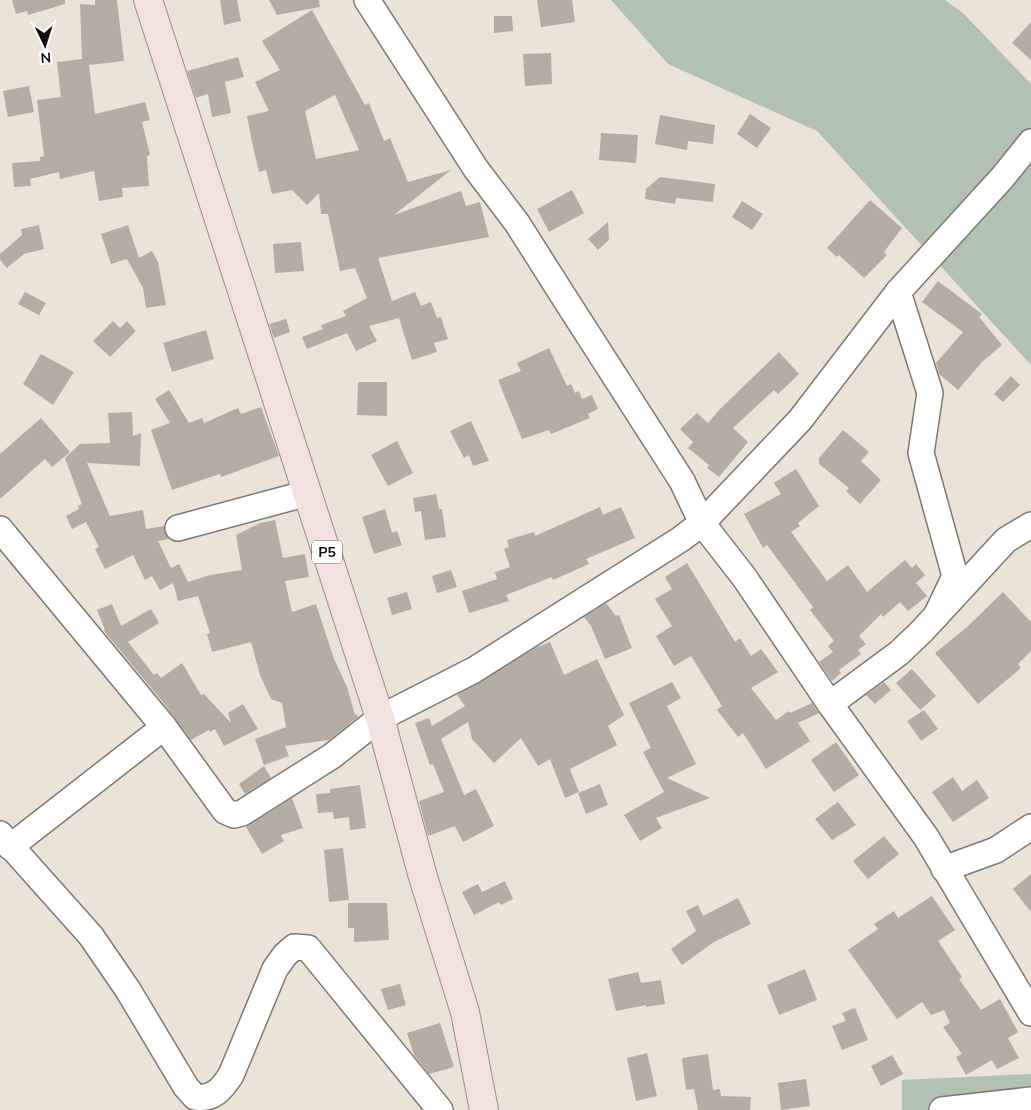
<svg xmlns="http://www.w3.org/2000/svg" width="1031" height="1110" viewBox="0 0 1031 1110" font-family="Mulish,sans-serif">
  <rect width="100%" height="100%" fill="#ebe2d8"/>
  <g fill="#b2c2b2">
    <polygon points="611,0 945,0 963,13 1031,84 1031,365 817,131 668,64"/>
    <polygon points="1031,1074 1031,1110 902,1110 902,1080"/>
  </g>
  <g fill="#b5ada4" fill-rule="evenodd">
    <polygon points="12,0 65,0 65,4 28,15 27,11 16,14"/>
    <polygon points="95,0 117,0 124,61 89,65 95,114 145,102 150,120 142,122 150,155 147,156 149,186 122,188 123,197 99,201 94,171 60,179 59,172 30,179 31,186 14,187 12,163 40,161 40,157 44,156 37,100 61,97 57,62 82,59 80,4 95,5"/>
    <polygon points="220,0 237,0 241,21 224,25"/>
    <polygon points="269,0 319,0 320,7 277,15"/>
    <polygon points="537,0 572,0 575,22 541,27"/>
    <path d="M 312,10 L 365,105 L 369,103 L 384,141 L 390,138 L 408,182 L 451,170 L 394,215 L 461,191 L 466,206 L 480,202 L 489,237 L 378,258 L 392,301 L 415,292 L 421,306 L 431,302 L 437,318 L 441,317 L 448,339 L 434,343 L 437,352 L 412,360 L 399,318 L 369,326 L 377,341 L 356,351 L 347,333 L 307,349 L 302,337 L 323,329 L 321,325 L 346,316 L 343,311 L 367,298 L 355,268 L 340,271 L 328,214 L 321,214 L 319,193 L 307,205 L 292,190 L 272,194 L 266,170 L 259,172 L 252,142 L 247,116 L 269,111 L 255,82 L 280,70 L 262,41 ZM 335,95 L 359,150 L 316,159 L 305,111 Z"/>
    <polygon points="494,16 512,16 513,31 494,33"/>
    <polygon points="1031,22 1031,60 1012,43"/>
    <polygon points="551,53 552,84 525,86 523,54"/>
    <polygon points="238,57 244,77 225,82 231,113 212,117 208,94 196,98 187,71"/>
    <polygon points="29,86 34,112 8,117 3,91"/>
    <polygon points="750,114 771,128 757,148 737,134"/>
    <polygon points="660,115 715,125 713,144 688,141 687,150 655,144"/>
    <polygon points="601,133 638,135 636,163 599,160"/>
    <polygon points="660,177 715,184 713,202 676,198 675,204 645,199 646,189"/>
    <polygon points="572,190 584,213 549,232 537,209"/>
    <polygon points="870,200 902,228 884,252 887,255 864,278 839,255 837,257 827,248"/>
    <polygon points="742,201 763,214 752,230 732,217"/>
    <polygon points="608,222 609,240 598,250 588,239"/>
    <polygon points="39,225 44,249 24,254 7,268 0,260 0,254 22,235 21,229"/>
    <polygon points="128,225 139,258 152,251 158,262 166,305 146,308 143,288 127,259 111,264 101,234"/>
    <polygon points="301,242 304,271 275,273 273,244"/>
    <polygon points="938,281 982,314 979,317 1002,345 982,362 958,390 939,374 936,363 963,332 922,302"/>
    <polygon points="25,292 46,303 39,315 18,304"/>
    <polygon points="286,319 290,332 274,338 269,324"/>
    <polygon points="113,321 120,328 127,321 136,331 110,357 93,341"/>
    <polygon points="206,330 214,359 172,372 163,343"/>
    <polygon points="549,348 567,386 571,384 575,393 579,391 582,399 592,395 598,409 588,414 590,418 551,434 549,430 522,439 498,380 521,371 517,363"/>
    <polygon points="779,352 799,374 778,394 774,390 733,428 748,442 719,477 707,468 709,465 688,448 693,442 680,429 697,413 708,423 719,410"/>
    <polygon points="41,354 74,372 53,405 23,384"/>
    <polygon points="1011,376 1020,385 1003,402 994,394"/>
    <polygon points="358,382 387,382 387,416 357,415"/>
    <polygon points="169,390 189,423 202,418 204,423 238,408 241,414 261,407 279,456 221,477 220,474 172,490 151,430 170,423 155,399"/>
    <polygon points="132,412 133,436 141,433 140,466 87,463 110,516 143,510 146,529 164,526 168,539 158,541 171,568 179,564 188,582 210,575 242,570 236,535 260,523 275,520 283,558 305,554 309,577 285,581 292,612 316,604 334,659 347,687 355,715 357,714 358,717 329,740 285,746 289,756 264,765 255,739 286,727 282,703 271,699 260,675 251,642 212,652 207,634 210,633 198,596 178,601 173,583 160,590 152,576 145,580 133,555 105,569 95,549 99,547 86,522 72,529 66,516 79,509 78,506 82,504 65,458 80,444 110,443 108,413"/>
    <polygon points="41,418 70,452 52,467 45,459 0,499 0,454"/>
    <polygon points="471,421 489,461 473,466 469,455 464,458 450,431"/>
    <polygon points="843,430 869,452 861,461 881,480 860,504 846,491 849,488 819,464 819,458"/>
    <polygon points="397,441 413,473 388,486 371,455"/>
    <polygon points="796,469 819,506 798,523 800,526 791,532 827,581 848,565 867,592 905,560 912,568 916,564 925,575 916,583 927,596 908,611 900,602 883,617 881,614 859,636 866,644 858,650 861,654 839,670 841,673 832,681 819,662 833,652 828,646 834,641 810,610 813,607 767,545 763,548 744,514 781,494 774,483"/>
    <polygon points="436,494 439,509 442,509 446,537 425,540 421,511 415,512 413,498"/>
    <polygon points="600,507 603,515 621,507 635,538 586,559 589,564 553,580 552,577 506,595 509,601 469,613 462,591 497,579 495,572 510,567 504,549 509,547 507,540 534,532 535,536"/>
    <polygon points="385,509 392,533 397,531 402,545 374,554 362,517"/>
    <polygon points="687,563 735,642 740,638 751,656 761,649 778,672 751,688 776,720 789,711 790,713 812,703 819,713 798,723 810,741 766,769 743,733 738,737 717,710 722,706 691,656 674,666 656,636 672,626 655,599 672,589 665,577"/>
    <polygon points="451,570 457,587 437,593 432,576"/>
    <polygon points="407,592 412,609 392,615 387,598"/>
    <polygon points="1003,592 1031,622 1031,651 1018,664 1021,668 978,704 935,653 967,627"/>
    <polygon points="606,603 616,616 619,615 632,648 605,659 591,626 584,617"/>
    <polygon points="112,604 121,626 151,609 159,623 128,642 154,675 157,673 161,678 182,663 201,695 204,694 231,723 228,713 243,704 258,729 224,746 215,729 210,732 209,730 191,740 162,701 104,631 105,630 97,610"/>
    <polygon points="550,642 564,675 597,659 624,715 608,726 617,745 570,769 579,792 565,798 550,759 538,766 521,738 494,763 472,739 468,722 441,739 464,795 476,789 494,826 463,842 455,826 428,836 419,801 444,792 433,764 430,765 415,723 429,718 432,726 465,706 457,695 537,647"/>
    <polygon points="912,669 936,696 920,710 896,683"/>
    <polygon points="672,682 681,698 667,706 696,764 667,778 710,798 656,818 662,828 640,841 624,815 664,792 643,752 651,748 629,703"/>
    <polygon points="884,682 891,690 875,704 866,695"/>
    <polygon points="924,710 938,729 921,741 907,721"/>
    <polygon points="836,742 859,775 834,792 811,760"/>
    <polygon points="264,766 271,778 245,794 239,784"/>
    <polygon points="953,777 962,791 977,780 989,798 953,822 932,792"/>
    <polygon points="600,784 608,805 586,814 578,793"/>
    <polygon points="360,785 366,828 350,830 349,817 334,819 333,812 318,813 316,794 330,793 330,789"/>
    <polygon points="292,798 303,828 281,835 284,841 262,854 246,827"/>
    <polygon points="838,802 856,825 832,840 815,819"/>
    <polygon points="884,836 899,854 868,879 853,861"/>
    <polygon points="343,848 349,900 329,902 324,850"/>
    <polygon points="1031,874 1031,912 1013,889"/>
    <polygon points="505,881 513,899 501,905 499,902 474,915 462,892 478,884 482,892"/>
    <polygon points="932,896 955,930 938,941 962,977 959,979 981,1010 1000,999 1018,1032 1008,1038 1019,1058 997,1069 992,1060 966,1075 956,1057 962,1054 943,1027 950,1023 944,1010 931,1015 922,1002 897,1019 848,950 878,929 874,924 894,911 898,918"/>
    <polygon points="738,898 751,924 714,942 682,965 671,949 696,931 686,911 698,905 703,916"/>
    <polygon points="348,903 387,903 389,940 354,942 354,928 348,928"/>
    <polygon points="805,969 817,1000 779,1015 767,985"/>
    <polygon points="638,972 641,983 661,980 665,1004 646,1007 646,1005 616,1011 608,979"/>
    <polygon points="400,984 406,1005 388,1010 381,989"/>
    <polygon points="855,1008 868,1040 842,1050 832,1026 846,1021 842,1013"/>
    <polygon points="440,1023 454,1067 429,1074 414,1055 407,1033"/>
    <polygon points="647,1053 657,1096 636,1101 627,1058"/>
    <polygon points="708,1054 713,1090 720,1089 721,1096 751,1097 750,1110 698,1110 694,1089 686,1090 682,1058"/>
    <polygon points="892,1055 903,1074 881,1086 871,1066"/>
    <polygon points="806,1079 810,1106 781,1110 778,1083"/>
  </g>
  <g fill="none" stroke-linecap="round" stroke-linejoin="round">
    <defs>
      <g id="minor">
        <polyline points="367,0 476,169 517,223 562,294 682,481 702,523 744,577 830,704 926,837 1031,1013"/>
        <polyline points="898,292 930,393 921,453 955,576 936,616"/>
        <polyline points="178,528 308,493"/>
        <polyline points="0,529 164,727 225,811 234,815 242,813 332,756 380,718 474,670 681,539 702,523 800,420 898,292 1002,178 1031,142"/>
        <polyline points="830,704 899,653 922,631 1006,540 1031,525"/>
        <path d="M 0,834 L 91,936 L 128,990 L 186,1087 L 195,1097 C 213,1100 222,1089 231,1075 L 275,969 L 285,955 L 294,947 L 308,948 L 440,1110"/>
        <polyline points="10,847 164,727"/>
        <polyline points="944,869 996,850 1031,827"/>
        <polyline points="942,1110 1031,1100"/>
      </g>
      <polyline id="major" points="148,0 380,718 423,877 465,1012 484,1110"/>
    </defs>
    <use href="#minor" stroke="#807970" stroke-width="28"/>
    <use href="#major" stroke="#9e8986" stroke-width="30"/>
    <use href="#minor" stroke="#fff" stroke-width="25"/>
    <use href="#major" stroke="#f3e1df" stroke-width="28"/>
  </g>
  <g text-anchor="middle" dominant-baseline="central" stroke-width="5" stroke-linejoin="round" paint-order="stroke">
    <rect fill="#fff" stroke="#575553" stroke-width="1" x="312" y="540.5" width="30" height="23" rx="4"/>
    <g font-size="14" font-weight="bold" fill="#0f0c09">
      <text x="327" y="552">P5</text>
    </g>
  </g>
  <g transform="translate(45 45) rotate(176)" stroke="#ffffff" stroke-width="4" paint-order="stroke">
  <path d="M0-4L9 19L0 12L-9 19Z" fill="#0f0c09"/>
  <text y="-8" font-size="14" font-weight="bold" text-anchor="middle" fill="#0f0c09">N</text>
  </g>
</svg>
